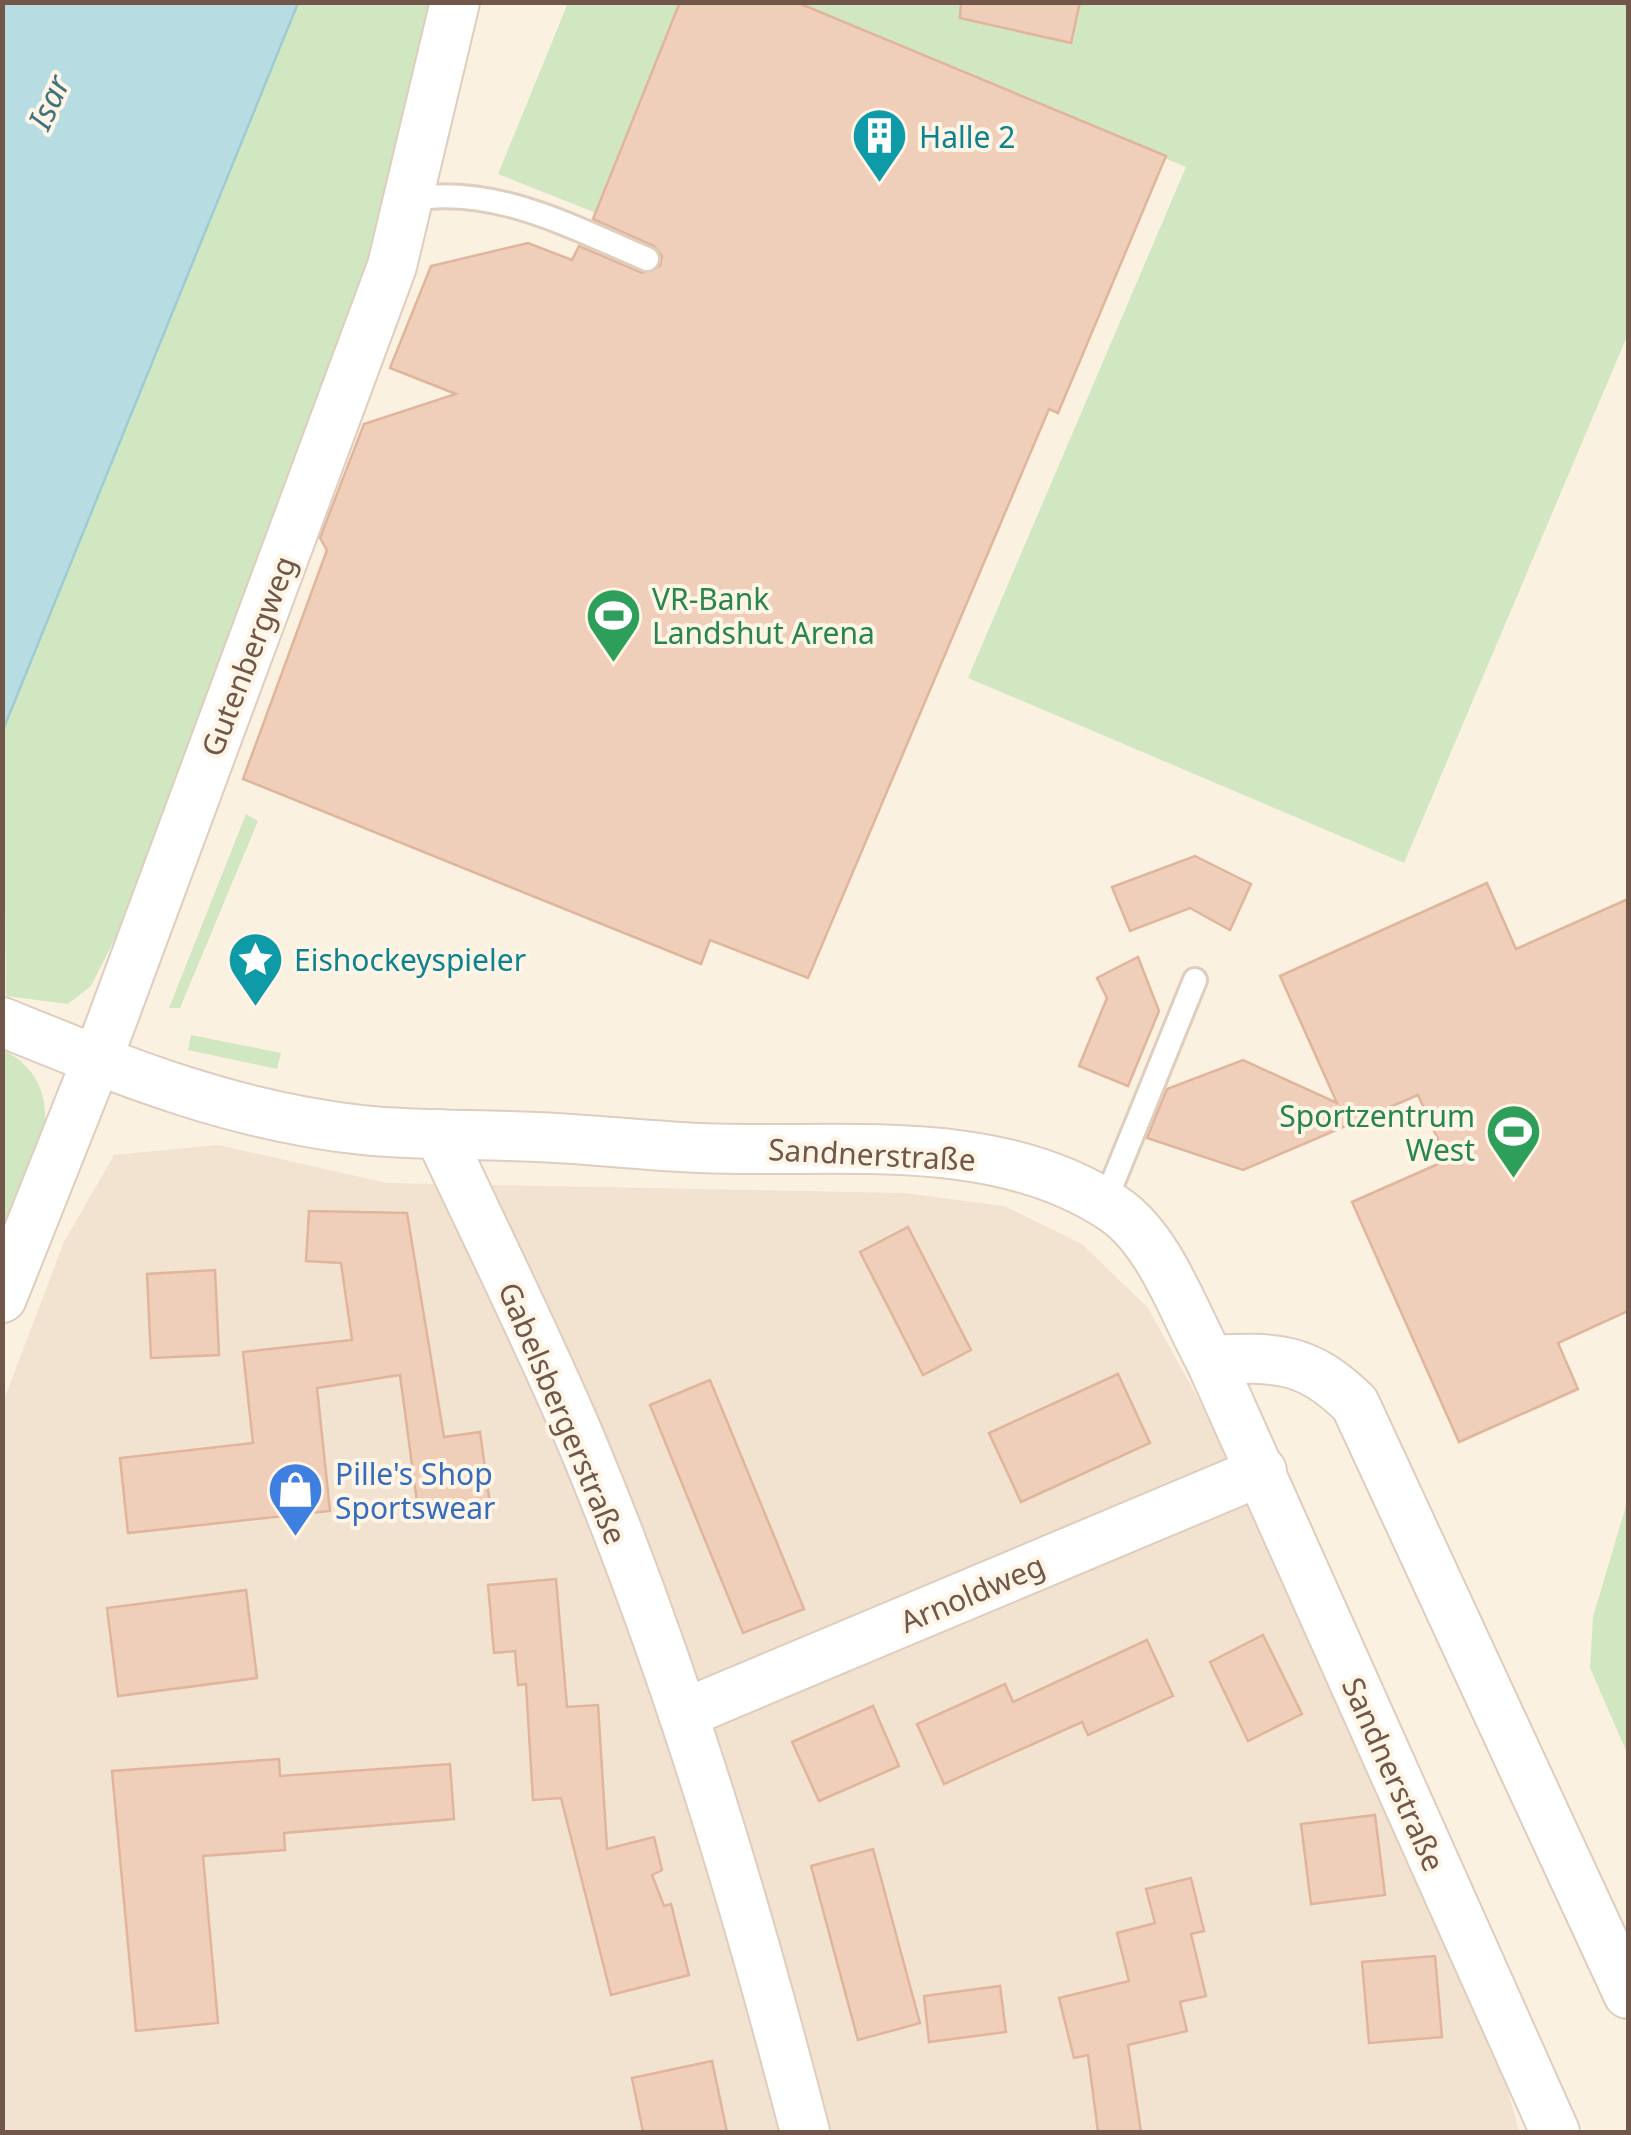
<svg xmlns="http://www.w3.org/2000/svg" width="1631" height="2135" viewBox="0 0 1631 2135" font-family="'Noto Sans',sans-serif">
  <rect width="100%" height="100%" fill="#fbf1e1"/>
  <polygon fill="#f2e2d0" points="218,1145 387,1183 904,1193 1004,1206 1082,1244 1148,1308 1199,1400 1493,2034 1519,2132 3,2132 2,1405 64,1242 114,1155"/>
  <g fill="#d1e7c1">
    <polygon points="298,3 430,3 377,246 119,931 91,986 68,1004 6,996 3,730"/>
    <polygon points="568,3 680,3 596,213 498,174"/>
    <polygon points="796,3 1628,3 1628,334 1404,863 968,678 1186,167"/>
    <polygon points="246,814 258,821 180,1008 169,1008"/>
    <polygon points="191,1035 281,1053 277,1069 188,1050"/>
    <path d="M 3,1050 C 34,1065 47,1091 45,1125 L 3,1230 Z"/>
    <polygon points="1628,1499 1628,1755 1590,1668 1593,1617"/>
  </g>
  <polygon fill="#b7dde3" stroke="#9eccd4" stroke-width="2.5" points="3,2 298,3 3,730 2,3"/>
  <g fill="#efcfba" stroke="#e1b59b" stroke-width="2.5">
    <polygon points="680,2 796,2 1166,156 1058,413 1049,409 808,978 710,940 701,964 243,779 327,550 320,538 364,424 456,394 390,368 431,266 528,243 572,260 579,246 642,273 660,266 662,256 654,246 593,219"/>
    <polygon points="961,2 1080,2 1071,43 960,18"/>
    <polygon points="1195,856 1251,884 1230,930 1190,908 1130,931 1112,887"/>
    <polygon points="1487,883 1516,949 1628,899 1628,1311 1558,1343 1578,1389 1459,1442 1352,1202 1447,1160 1418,1095 1243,1170 1147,1138 1167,1089 1243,1060 1337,1103 1280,976"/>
    <polygon points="1138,957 1159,1011 1128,1086 1079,1066 1107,998 1097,978"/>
    <polygon points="309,1211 407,1213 444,1437 480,1432 491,1511 437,1519 435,1500 417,1502 400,1375 317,1388 330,1511 128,1533 120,1458 253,1443 243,1352 352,1340 341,1263 306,1261"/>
    <polygon points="908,1227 971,1350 923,1375 860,1252"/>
    <polygon points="215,1270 219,1355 151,1358 147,1274"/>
    <polygon points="1118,1374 1150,1443 1021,1502 989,1433"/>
    <polygon points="710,1380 804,1609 743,1633 650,1405"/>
    <polygon points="556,1579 567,1707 598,1705 607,1849 654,1837 662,1870 652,1875 664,1906 671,1904 689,1975 611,1995 561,1798 533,1800 526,1684 518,1685 515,1651 494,1653 488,1585"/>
    <polygon points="246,1590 257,1678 118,1696 107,1608"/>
    <polygon points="1263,1635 1302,1714 1248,1741 1210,1662"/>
    <polygon points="1147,1640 1173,1696 1088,1735 1082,1722 944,1784 917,1724 1005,1684 1013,1702"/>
    <polygon points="873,1706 899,1766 819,1801 792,1742"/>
    <polygon points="279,1759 280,1776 450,1764 454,1819 284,1833 285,1850 203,1856 218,2023 136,2031 112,1771"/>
    <polygon points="1375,1815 1385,1895 1311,1904 1301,1824"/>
    <polygon points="873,1849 920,2023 858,2040 811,1866"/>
    <polygon points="1191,1878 1204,1931 1191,1934 1206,1996 1180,2002 1187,2031 1128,2045 1141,2132 1098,2132 1088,2055 1074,2058 1059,1998 1129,1981 1117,1933 1155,1923 1146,1889"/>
    <polygon points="1435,1956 1442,2037 1369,2043 1362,1962"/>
    <polygon points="1000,1986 1006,2032 929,2042 924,1996"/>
    <polygon points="712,2061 727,2132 643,2132 632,2078"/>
  </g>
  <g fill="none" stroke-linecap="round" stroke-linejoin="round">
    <defs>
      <g id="service">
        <path d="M 409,199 C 496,185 569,226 647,259"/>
        <polyline points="1104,1204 1195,980"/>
      </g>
      <g id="minor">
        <path d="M 2,1022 C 123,1071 231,1116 362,1130 C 420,1136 478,1134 536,1137 C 591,1139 646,1146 701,1148 C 837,1154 994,1129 1114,1209 C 1160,1240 1184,1313 1210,1360 L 1555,2132"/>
        <path d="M 439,1134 C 487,1237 538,1339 582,1443 C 675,1666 745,1899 805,2132"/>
        <polyline points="2,1298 107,1034 392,266 455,2"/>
        <path d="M 1210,1360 C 1276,1357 1306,1356 1355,1404 L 1628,1994"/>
        <polyline points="683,1714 1262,1471"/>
      </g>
    </defs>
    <use href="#service" stroke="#dfcdbe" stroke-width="28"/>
    <use href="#minor" stroke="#dfcdbe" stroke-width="52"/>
    <use href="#service" stroke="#fff" stroke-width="22"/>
    <use href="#minor" stroke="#fff" stroke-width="48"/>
  </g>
  <defs>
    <symbol id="building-pin" viewBox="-11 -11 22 30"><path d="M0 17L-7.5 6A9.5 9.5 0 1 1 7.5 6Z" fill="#0f9aa8" stroke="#fef5e7"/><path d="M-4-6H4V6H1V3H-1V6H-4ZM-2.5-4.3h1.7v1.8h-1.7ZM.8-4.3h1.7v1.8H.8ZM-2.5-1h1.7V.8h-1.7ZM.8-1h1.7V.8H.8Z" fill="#fff"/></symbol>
    <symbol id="stadium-pin" viewBox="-11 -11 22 30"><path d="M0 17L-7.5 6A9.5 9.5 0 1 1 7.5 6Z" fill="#2e9e5b" stroke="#fef5e7"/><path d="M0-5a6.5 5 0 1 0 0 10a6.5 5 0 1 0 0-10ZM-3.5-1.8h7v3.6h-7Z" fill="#fff"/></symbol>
    <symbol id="sight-pin" viewBox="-11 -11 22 30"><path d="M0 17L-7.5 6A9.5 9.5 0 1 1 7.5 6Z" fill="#0f9aa8" stroke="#fef5e7"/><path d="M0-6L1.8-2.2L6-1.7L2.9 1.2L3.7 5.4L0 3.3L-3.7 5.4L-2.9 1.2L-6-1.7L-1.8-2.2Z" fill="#fff"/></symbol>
    <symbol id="shop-pin" viewBox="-11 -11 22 30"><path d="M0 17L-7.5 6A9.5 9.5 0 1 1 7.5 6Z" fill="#3f7fe0" stroke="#fef5e7"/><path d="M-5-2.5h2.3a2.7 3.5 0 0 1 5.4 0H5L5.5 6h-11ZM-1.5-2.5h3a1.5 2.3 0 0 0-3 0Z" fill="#fff"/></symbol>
  </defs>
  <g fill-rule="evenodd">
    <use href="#building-pin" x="848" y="104" width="63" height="86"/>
    <use href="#stadium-pin" x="582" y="584" width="63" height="86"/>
    <use href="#sight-pin" x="224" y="928" width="63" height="86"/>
    <use href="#stadium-pin" x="1482" y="1100" width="63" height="86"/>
    <use href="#shop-pin" x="264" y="1458" width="63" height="86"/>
  </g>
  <g text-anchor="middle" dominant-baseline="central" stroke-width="8" stroke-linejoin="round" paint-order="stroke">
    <g font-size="30" fill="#0d838f" stroke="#fef5e7" text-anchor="start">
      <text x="919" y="136">Halle 2</text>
      <text x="294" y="959">Eishockeyspieler</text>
    </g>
    <g font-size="30" fill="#27864d" stroke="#fef5e7" text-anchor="start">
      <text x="652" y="598">VR-Bank<tspan x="652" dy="34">Landshut Arena</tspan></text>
      <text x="1475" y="1115" text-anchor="end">Sportzentrum<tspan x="1475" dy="34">West</tspan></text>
    </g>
    <g font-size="30" fill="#715749" stroke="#fef5e7">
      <text transform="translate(248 656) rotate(-69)">Gutenbergweg</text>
      <text transform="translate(872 1154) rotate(3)">Sandnerstraße</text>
      <text transform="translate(563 1413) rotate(67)">Gabelsbergerstraße</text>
      <text transform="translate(972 1593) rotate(-23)">Arnoldweg</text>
      <text transform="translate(1394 1774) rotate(66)">Sandnerstraße</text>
    </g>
    <g font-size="30" fill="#366cbe" stroke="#fef5e7" text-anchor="start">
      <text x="335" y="1473">Pille's Shop<tspan x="335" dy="34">Sportswear</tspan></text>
    </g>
    <g font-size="32" font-style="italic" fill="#41737d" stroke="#fef5e7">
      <text transform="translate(48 102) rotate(-66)">Isar</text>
    </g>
  </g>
  <rect width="1631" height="2135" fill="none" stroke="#715749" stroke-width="10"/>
</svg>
